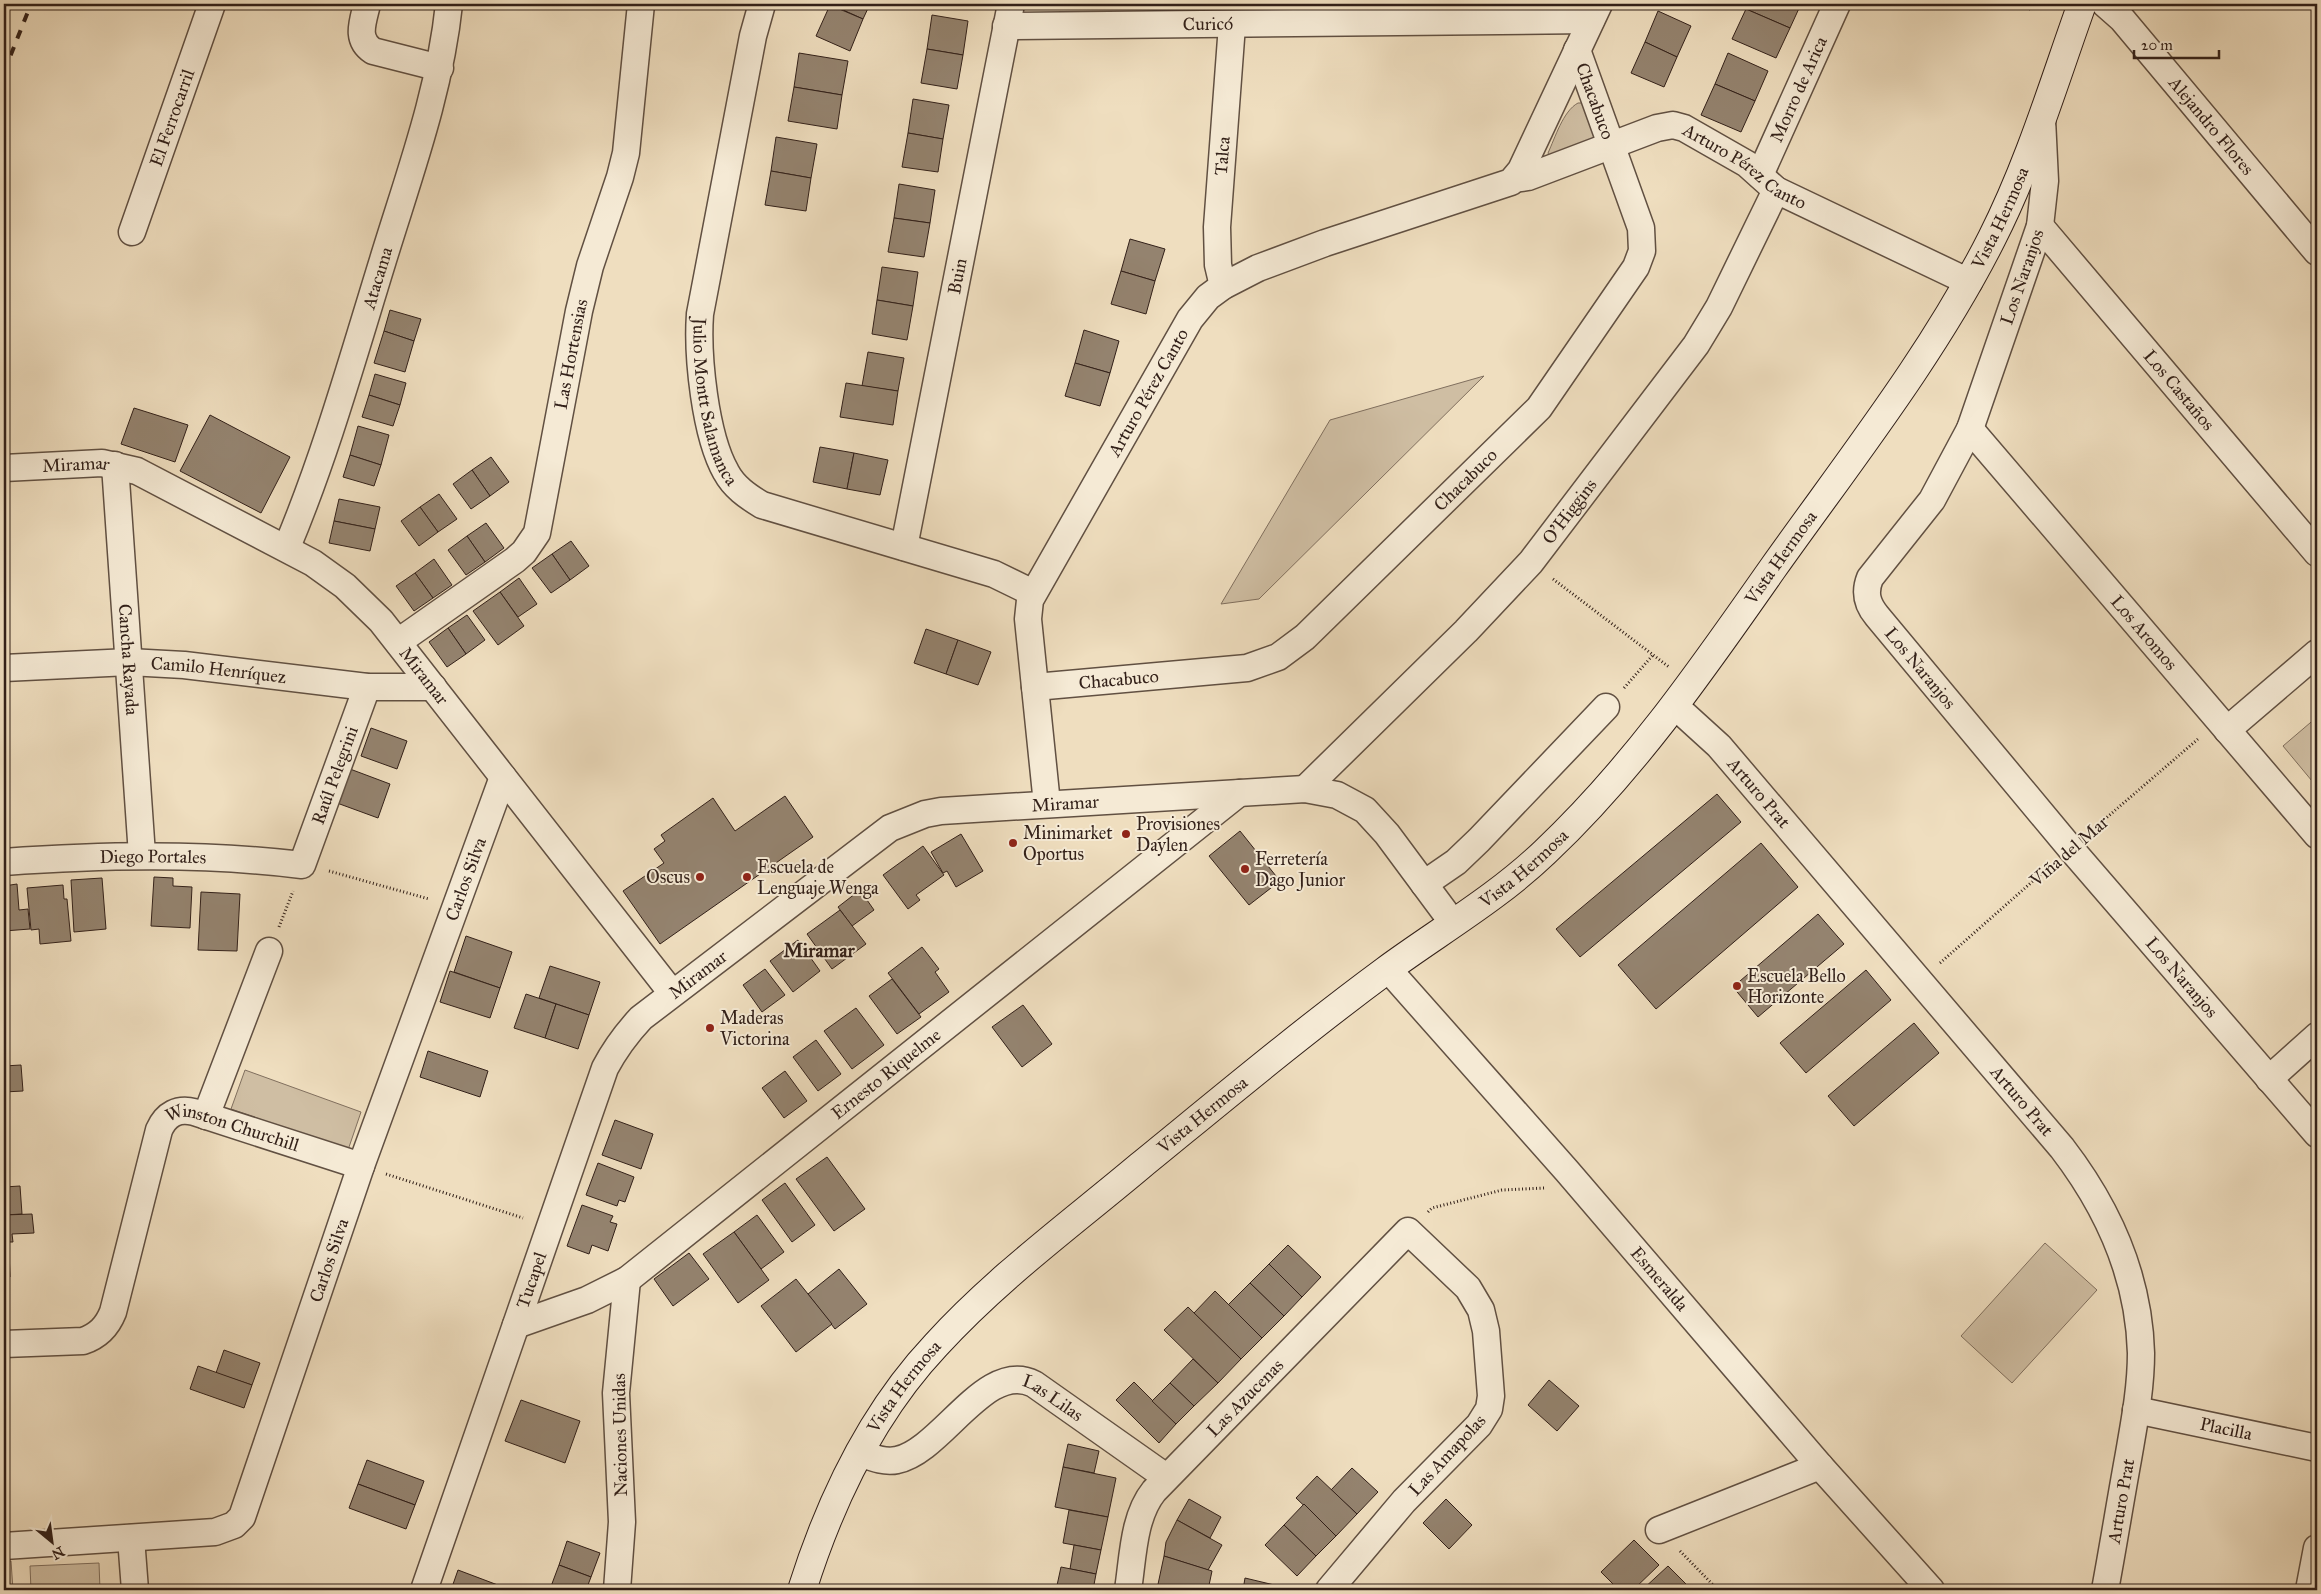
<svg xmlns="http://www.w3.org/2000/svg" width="2321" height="1594" viewBox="0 0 2321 1594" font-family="'IM FELL Great Primer',serif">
  <rect width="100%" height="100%" fill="#efdebf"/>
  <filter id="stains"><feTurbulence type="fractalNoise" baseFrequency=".004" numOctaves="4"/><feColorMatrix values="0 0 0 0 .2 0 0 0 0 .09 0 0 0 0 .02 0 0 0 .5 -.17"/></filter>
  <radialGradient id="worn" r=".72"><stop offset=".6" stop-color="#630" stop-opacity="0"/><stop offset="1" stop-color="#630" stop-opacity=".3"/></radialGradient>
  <g fill="#cfbea3" stroke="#806f5e">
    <path d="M 1578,103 L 1583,103 L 1596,133 L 1592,141 L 1550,158 L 1548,153 C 1555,138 1563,111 1578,103 Z"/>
    <polygon points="1484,376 1259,599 1221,604 1330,420"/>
    <polygon points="2317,717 2317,787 2283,746"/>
    <polygon points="245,1070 361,1112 348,1150 231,1109"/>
    <polygon points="2045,1243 2097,1290 2012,1383 1961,1336"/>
    <polygon points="11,1561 13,1590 4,1590 4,1562"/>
    <polygon points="99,1563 100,1590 31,1590 30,1566"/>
  </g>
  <g fill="#94836f" stroke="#322019">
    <polygon points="830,4 870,4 863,19"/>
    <polygon points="1688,4 1700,4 1698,8"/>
    <polygon points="1748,4 1801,4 1790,28 1746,9"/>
    <polygon points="2015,4 2033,4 2030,10"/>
    <polygon points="830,5 863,19 850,51 816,36"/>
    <polygon points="1746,9 1790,28 1776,58 1732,39"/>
    <polygon points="1658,11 1691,26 1677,57 1645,42"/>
    <polygon points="932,15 968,21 963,55 927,49"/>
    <polygon points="1645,42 1677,57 1664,87 1631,73"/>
    <polygon points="927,49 963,55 957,89 921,83"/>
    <polygon points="799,53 848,61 842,95 794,87"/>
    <polygon points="1728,53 1768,71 1755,101 1715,84"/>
    <polygon points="1715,84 1755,101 1741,132 1701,115"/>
    <polygon points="794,87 842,95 837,129 788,121"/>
    <polygon points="913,99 949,105 943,139 908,133"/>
    <polygon points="908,133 943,139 938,172 902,167"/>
    <polygon points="776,137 817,144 811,178 771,171"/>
    <polygon points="771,171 811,178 806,211 765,205"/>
    <polygon points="899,184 935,190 930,223 894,218"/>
    <polygon points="894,218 930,223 924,257 888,252"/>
    <polygon points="1130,239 1165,249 1155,281 1121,271"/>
    <polygon points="882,267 918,272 913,306 877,300"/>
    <polygon points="1121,271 1155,281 1146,314 1111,304"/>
    <polygon points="877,300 913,306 907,340 872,334"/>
    <polygon points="390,310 421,319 414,341 384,331"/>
    <polygon points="1084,330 1119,341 1110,373 1075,363"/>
    <polygon points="384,331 414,341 405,372 374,363"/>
    <polygon points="868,352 904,358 898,391 862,386"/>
    <polygon points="1075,363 1110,373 1100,406 1065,396"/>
    <polygon points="375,374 406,383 400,405 369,395"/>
    <polygon points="846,383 898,391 893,425 840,417"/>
    <polygon points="369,395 400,405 393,426 362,417"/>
    <polygon points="134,408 188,425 175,462 121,444"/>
    <polygon points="210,415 290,457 261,513 180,471"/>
    <polygon points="358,426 389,435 381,465 350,455"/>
    <polygon points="820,447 854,453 847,489 813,482"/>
    <polygon points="854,453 888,460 880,495 847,489"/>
    <polygon points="350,455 381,465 374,486 343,477"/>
    <polygon points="491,457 509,482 490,496 472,470"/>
    <polygon points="472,470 490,496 471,509 453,484"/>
    <polygon points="439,494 457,519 438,532 420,507"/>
    <polygon points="339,499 380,507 375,529 334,521"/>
    <polygon points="420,507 438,532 419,546 401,521"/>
    <polygon points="334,521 375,529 370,551 329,543"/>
    <polygon points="486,523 504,548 485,562 467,536"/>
    <polygon points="467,536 485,562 466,575 448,550"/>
    <polygon points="571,541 589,566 570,580 552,554"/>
    <polygon points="552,554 570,580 551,593 532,568"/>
    <polygon points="434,559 452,585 433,598 415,573"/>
    <polygon points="415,573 433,598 414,611 396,586"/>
    <polygon points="519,578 537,604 518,617 500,592"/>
    <polygon points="500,592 524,626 498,645 473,611"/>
    <polygon points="467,615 485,640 466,654 448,628"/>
    <polygon points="448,628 466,654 447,667 429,642"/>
    <polygon points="926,629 958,640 946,674 914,663"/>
    <polygon points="958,640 991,652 978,685 946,674"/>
    <polygon points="371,728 407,741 397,769 361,756"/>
    <polygon points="350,769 390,784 378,818 337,803"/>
    <polygon points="1717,794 1741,822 1580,957 1556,929"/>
    <polygon points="785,796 813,837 660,944 623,891 664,863 654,849 665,841 661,835 713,798 735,831"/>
    <polygon points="1240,831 1280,881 1249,905 1209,856"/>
    <polygon points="961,834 983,871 956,887 947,871 943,873 931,852"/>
    <polygon points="1761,843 1798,887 1656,1009 1618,965"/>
    <polygon points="923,846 944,875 916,895 920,900 908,909 883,875"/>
    <polygon points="154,877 173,878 173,886 192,887 190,928 151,926"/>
    <polygon points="102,878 106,929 74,932 71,880"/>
    <polygon points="17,884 19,910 28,909 30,929 4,931 4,886"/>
    <polygon points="63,885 64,899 67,899 71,941 40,944 39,929 31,930 27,888"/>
    <polygon points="860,890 874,910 852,926 838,907"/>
    <polygon points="201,892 240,894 237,951 198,950"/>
    <polygon points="840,910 866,944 832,969 807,934"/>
    <polygon points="1818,914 1844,944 1758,1017 1733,987"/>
    <polygon points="466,936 512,952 500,988 454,972"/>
    <polygon points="798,940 820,971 793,992 770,961"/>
    <polygon points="922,947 939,969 935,972 949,992 919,1014 888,973"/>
    <polygon points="550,966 600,982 589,1015 539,998"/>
    <polygon points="765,969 785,995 762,1012 743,985"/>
    <polygon points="1866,970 1891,1000 1806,1073 1780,1043"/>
    <polygon points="450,971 500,988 490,1018 440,1002"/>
    <polygon points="892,979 921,1017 897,1034 869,996"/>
    <polygon points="526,994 556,1004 545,1038 514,1028"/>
    <polygon points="556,1004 589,1015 578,1049 545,1038"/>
    <polygon points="1023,1005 1052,1044 1022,1067 992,1027"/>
    <polygon points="856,1008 884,1045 852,1069 824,1031"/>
    <polygon points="1914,1023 1939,1053 1854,1126 1828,1096"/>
    <polygon points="7,1034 8,1063 4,1063 4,1035"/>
    <polygon points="816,1040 841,1074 818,1091 793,1057"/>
    <polygon points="428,1051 488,1071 480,1097 420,1077"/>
    <polygon points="21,1065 23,1091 4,1092 4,1066"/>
    <polygon points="785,1071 807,1101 784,1118 762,1088"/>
    <polygon points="8,1097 9,1129 4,1129 4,1098"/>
    <polygon points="615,1120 653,1134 641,1169 602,1155"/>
    <polygon points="4,1129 6,1161 4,1162"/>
    <polygon points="827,1157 865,1209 834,1231 796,1179"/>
    <polygon points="598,1163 634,1177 625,1202 619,1200 617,1206 586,1195"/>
    <polygon points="785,1183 815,1225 792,1242 762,1200"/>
    <polygon points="20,1186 22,1214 4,1215 4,1187"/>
    <polygon points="582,1205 613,1216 610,1222 617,1224 608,1251 592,1245 589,1254 567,1246"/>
    <polygon points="32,1214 34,1233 12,1234 13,1242 4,1242 4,1215"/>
    <polygon points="757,1215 784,1252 761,1269 734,1232"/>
    <polygon points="734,1232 769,1280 738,1303 703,1254"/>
    <polygon points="1288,1245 1321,1277 1302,1297 1269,1264"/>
    <polygon points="4,1250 9,1250 10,1277 4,1277"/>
    <polygon points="689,1253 709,1279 673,1306 654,1279"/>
    <polygon points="1269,1264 1302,1297 1284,1316 1250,1283"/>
    <polygon points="839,1269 867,1304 835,1329 808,1294"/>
    <polygon points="796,1279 832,1324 796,1352 761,1306"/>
    <polygon points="1250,1283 1284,1316 1262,1338 1228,1305"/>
    <polygon points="1215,1291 1262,1338 1241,1359 1194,1313"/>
    <polygon points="1188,1307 1241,1359 1218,1383 1164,1330"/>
    <polygon points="224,1350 260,1363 252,1385 216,1373"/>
    <polygon points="1193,1359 1218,1383 1194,1406 1170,1383"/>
    <polygon points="198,1366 252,1385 244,1408 190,1389"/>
    <polygon points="1549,1380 1579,1406 1557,1431 1528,1405"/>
    <polygon points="1134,1382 1176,1424 1159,1443 1116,1400"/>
    <polygon points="1170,1383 1194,1406 1176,1424 1152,1401"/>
    <polygon points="521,1400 580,1421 565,1463 505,1441"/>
    <polygon points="1068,1444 1099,1451 1094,1473 1063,1467"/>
    <polygon points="367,1460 424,1481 415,1505 358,1484"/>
    <polygon points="1063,1467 1116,1478 1108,1517 1055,1507"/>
    <polygon points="1352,1468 1378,1492 1357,1514 1331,1490"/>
    <polygon points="1317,1476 1357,1514 1336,1536 1296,1498"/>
    <polygon points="358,1484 415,1505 406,1529 349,1508"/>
    <polygon points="1189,1499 1221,1517 1210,1538 1177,1520"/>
    <polygon points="1446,1499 1472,1525 1449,1549 1423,1523"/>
    <polygon points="1304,1504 1336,1536 1316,1556 1284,1525"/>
    <polygon points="1069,1510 1108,1517 1101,1550 1063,1543"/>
    <polygon points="1177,1520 1222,1545 1208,1570 1164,1556 1166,1542"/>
    <polygon points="1284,1525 1316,1556 1297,1576 1265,1545"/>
    <polygon points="1634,1540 1659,1565 1633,1590 1619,1590 1601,1572"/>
    <polygon points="567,1541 600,1553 591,1577 559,1565"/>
    <polygon points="1074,1545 1101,1550 1096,1574 1070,1569"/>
    <polygon points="1164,1556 1212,1571 1208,1590 1157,1589"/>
    <polygon points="559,1565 591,1577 586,1590 550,1589"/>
    <polygon points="1668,1566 1692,1590 1642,1590"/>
    <polygon points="1061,1567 1096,1574 1093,1590 1056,1590"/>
    <polygon points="458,1570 511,1590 451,1590"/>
    <polygon points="1245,1578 1291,1589 1291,1590 1243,1590"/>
  </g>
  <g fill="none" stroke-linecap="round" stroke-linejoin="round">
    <defs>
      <g id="street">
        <path d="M 367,4 C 363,22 355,39 373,51 L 440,68"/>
        <path id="s1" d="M 762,4 L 753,36 L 700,314 C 697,356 705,435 726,472 C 734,487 747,496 762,505 L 994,574 L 1033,593"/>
        <path id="s2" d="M 2105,4 L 2122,19 L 2317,252"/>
        <path id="s3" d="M 1006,26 L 1591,20"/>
        <path id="s4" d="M 2042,119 L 2045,181 L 2040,226 L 1970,429 L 1932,500 L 1870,578 C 1864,593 1867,604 1877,616 L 2071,849 L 2317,1134"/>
        <path id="s5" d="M 1760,175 L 1837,4"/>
        <path id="s6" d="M 1514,179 L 1528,177 L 1657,128 L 1673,125 L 1684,128 L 1747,164 L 1776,190 L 1969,282"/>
        <path id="s7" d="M 2040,226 L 2317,553"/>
        <path id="s8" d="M 132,232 L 212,4"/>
        <path id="s9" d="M 1223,286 L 1218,265 L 1217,227 L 1232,25"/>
        <path id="s10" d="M 1970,429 L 2317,835"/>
        <path id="s11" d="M 115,465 L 142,855"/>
        <path id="s12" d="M 4,468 L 102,463 L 137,471 L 313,563 L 345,586 L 381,621 L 672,993"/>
        <path id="s13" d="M 287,547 C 326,454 353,357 383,260 C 409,175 440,92 449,4"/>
        <path id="s14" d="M 904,547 L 1011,4"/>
        <path id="s15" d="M 398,642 L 515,560 L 524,552 L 537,533 L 579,311 L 590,266 L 620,177 L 626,153 L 641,4"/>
        <path id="s16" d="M 4,668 L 129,662 L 184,665 L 367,687 L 433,687"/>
        <path id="s17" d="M 1035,687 L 1247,668 L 1278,657 L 1305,637 L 1539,408 L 1636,267 L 1642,251 L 1641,228 L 1577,50"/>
        <path id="s18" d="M 1675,706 L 1719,746 L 2062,1148 C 2108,1208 2139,1276 2141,1353 C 2141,1389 2134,1424 2128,1459 C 2120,1503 2113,1547 2105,1590"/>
        <polyline points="2227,730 2317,653"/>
        <path id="s19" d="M 1305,789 L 1466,631 L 1531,562 L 1696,345 L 1719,307 L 1776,190"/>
        <path id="s20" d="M 1047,804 L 1028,619 L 1030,600 L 1190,319 L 1208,297 L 1223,286 L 1258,268 L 1325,243 L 1511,182 L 1521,170 L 1599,4"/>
        <path id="s21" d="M 4,862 C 104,855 202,853 302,865 L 367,687"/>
        <polyline points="1424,884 1456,862 1479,840 1606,707"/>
        <path id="s22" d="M 1388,969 L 1567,1171 L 1820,1466 L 1931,1590"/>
        <polyline points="2269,1079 2317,1036"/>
        <polyline points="206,1116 269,951"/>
        <path id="s23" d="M 516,1325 L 587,1300 L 627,1280 L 1239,793"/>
        <path id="s24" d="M 4,1344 L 83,1341 C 98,1336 107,1327 113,1312 L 159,1130 C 166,1114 178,1108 194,1112 L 361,1166"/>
        <path id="s25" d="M 2136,1410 L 2317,1448"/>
        <path id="s26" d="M 860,1453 C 871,1457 884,1463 897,1460 C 942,1451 986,1359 1034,1384 L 1166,1477"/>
        <polyline points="1659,1530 1820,1466"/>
        <polyline points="131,1538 135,1590"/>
        <path id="s27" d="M 4,1546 L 215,1532 L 234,1525 L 242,1517 L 361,1166 L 503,777"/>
        <path id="s28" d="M 424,1590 L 605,1068 C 615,1049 626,1034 641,1018 L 890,828 L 925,814 L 941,811 L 1305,789 L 1337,795 L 1365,810 L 1387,834 L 1453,923"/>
        <polyline points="617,1590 622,1522 616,1393 627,1280"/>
        <path id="s29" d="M 1128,1590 C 1133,1558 1133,1517 1154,1491 L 1408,1231 L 1468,1288 L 1481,1310 L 1486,1331 L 1491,1396 L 1489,1409 L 1479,1425 L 1404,1501 L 1329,1590"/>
        <polyline points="2309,1590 2317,1548"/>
      </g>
      <g id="secondary">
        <path id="s30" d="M 802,1590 C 830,1501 872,1413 936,1345 C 997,1278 1071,1224 1140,1166 C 1221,1100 1301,1033 1385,971 C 1438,932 1497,898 1545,852 C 1634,768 1703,668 1773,568 C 1849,461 1933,355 1992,238 C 2030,163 2054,82 2082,4"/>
      </g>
    </defs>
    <use href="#street" stroke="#615042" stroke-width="29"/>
    <use href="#secondary" stroke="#322019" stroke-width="30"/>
    <g stroke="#322019" stroke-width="3" stroke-dasharray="1 2.5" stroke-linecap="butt">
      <polyline points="1553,579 1669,667"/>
      <polyline points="1624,688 1653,655"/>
      <polyline points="2091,831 2198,739"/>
      <polyline points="329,871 429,899"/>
      <polyline points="279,927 293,891"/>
      <polyline points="1940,963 2050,866"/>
      <polyline points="386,1174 523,1218"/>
      <polyline points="1428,1212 1432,1208 1502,1190 1545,1188"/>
      <polyline points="1680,1551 1718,1590"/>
    </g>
    <use href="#street" stroke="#f5ead5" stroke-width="26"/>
    <use href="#secondary" stroke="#f5ead5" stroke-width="28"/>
    <polyline stroke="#322019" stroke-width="4" stroke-dasharray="9 9" stroke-linecap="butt" points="4,72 31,4"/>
  </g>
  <g fill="#8f2418" stroke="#f5ead5" stroke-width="2">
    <circle cx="1126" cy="834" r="5"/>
    <circle cx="1013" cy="843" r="5"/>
    <circle cx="1245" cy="869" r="5"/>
    <circle cx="700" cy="877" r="5"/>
    <circle cx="747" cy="877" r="5"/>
    <circle cx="1737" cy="986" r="5"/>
    <circle cx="710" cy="1028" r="5"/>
  </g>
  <g text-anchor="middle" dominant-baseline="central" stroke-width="4" stroke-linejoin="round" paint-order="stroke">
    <g font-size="18" fill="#322019" stroke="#f5ead5">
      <text stroke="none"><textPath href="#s3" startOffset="202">Curicó</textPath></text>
      <text stroke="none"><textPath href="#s5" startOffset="94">Morro de Arica</textPath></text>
      <text transform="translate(1595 101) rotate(70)">Chacabuco</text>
      <text stroke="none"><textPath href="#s8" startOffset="121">El Ferrocarril</textPath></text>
      <text stroke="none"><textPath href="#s2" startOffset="162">Alejandro Flores</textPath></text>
      <text stroke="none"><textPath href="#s9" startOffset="131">Talca</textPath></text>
      <text stroke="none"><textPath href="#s6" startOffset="252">Arturo Pérez Canto</textPath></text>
      <text stroke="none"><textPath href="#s30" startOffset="1849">Vista Hermosa</textPath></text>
      <text stroke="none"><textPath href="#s14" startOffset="276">Buin</textPath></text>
      <text transform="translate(2022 277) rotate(-71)">Los Naranjos</text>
      <text stroke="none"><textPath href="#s13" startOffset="284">Atacama</textPath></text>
      <text stroke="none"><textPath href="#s15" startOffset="360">Las Hortensias</textPath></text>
      <text stroke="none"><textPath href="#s7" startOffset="215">Los Castaños</textPath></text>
      <text stroke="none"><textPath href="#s20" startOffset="444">Arturo Pérez Canto</textPath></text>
      <text stroke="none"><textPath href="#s1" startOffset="406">Julio Montt Salamanca</textPath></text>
      <text stroke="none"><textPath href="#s12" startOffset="72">Miramar</textPath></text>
      <text stroke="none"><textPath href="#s17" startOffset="504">Chacabuco</textPath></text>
      <text stroke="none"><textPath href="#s19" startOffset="384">O'Higgins</textPath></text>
      <text stroke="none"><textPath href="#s30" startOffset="1444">Vista Hermosa</textPath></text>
      <text stroke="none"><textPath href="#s10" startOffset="268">Los Aromos</textPath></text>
      <text stroke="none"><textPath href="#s11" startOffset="195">Cancha Rayada</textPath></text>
      <text stroke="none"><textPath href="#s4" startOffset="611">Los Naranjos</textPath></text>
      <text stroke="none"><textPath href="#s16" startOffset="215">Camilo Henríquez</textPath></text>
      <text stroke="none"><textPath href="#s12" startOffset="492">Miramar</textPath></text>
      <text stroke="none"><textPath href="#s17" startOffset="84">Chacabuco</textPath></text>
      <text stroke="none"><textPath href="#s21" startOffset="394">Raúl Pelegrini</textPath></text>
      <text stroke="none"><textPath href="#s18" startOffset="121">Arturo Prat</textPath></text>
      <text stroke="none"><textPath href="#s28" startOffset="1106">Miramar</textPath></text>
      <text transform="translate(2069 851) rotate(-41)">Viña del Mar</text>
      <text stroke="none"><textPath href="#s21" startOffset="149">Diego Portales</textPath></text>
      <text stroke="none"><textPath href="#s30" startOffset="1039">Vista Hermosa</textPath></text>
      <text stroke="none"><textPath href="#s27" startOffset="919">Carlos Silva</textPath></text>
      <text stroke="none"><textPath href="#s28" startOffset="686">Miramar</textPath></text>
      <text stroke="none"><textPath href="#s4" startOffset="1016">Los Naranjos</textPath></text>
      <text stroke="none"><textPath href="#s23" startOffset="451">Ernesto Riquelme</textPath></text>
      <text stroke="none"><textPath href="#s18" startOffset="526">Arturo Prat</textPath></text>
      <text stroke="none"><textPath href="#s30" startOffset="634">Vista Hermosa</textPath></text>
      <text stroke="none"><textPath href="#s24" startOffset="394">Winston Churchill</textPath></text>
      <text stroke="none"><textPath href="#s27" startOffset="514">Carlos Silva</textPath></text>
      <text stroke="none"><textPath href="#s22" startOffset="412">Esmeralda</textPath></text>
      <text stroke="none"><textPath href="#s28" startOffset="328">Tucapel</textPath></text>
      <text stroke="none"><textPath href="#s30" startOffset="229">Vista Hermosa</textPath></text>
      <text stroke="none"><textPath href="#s29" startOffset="234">Las Azucenas</textPath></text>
      <text stroke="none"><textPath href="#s26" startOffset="226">Las Lilas</textPath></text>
      <text stroke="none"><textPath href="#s25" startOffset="92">Placilla</textPath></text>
      <text transform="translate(620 1435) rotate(-91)">Naciones Unidas</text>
      <text transform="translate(1447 1455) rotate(-47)">Las Amapolas</text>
      <text transform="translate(2121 1501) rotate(-80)">Arturo Prat</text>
    </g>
    <g font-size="18" fill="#322019" stroke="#f5ead5" text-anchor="start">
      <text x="1136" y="824">Provisiones<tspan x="1136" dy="21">Daylen</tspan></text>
      <text x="1023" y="833">Minimarket<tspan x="1023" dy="21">Oportus</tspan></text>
      <text x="1255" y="859">Ferretería<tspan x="1255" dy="21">Dago Junior</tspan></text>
      <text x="757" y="867">Escuela de<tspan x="757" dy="21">Lenguaje Wenga</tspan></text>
      <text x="690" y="877" text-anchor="end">Oscus</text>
      <text x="1747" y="976">Escuela Bello<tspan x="1747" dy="21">Horizonte</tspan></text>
      <text x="720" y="1018">Maderas<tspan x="720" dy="21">Victorina</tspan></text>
    </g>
    <g font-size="19" font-weight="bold" fill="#322019" stroke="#f5ead5">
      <text x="819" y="950">Miramar</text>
    </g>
  </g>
  <rect width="2321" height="1594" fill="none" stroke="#efdebf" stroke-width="20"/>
  <rect x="5" y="5" width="2311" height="1584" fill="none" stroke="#322019" stroke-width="2.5"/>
  <rect x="10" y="10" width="2301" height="1574" fill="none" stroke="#322019"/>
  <g transform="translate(52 1542) rotate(151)" stroke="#f5ead5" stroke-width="4" paint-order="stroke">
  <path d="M0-4L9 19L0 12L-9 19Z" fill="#322019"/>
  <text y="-8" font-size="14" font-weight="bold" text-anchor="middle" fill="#322019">N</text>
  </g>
  <path d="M2134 50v8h85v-8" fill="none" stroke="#322019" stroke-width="2.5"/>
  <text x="2141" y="50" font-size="15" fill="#322019" stroke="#f5ead5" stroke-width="4" paint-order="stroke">20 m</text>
  <rect width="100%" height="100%" filter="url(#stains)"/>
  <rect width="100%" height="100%" fill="url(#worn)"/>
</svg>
